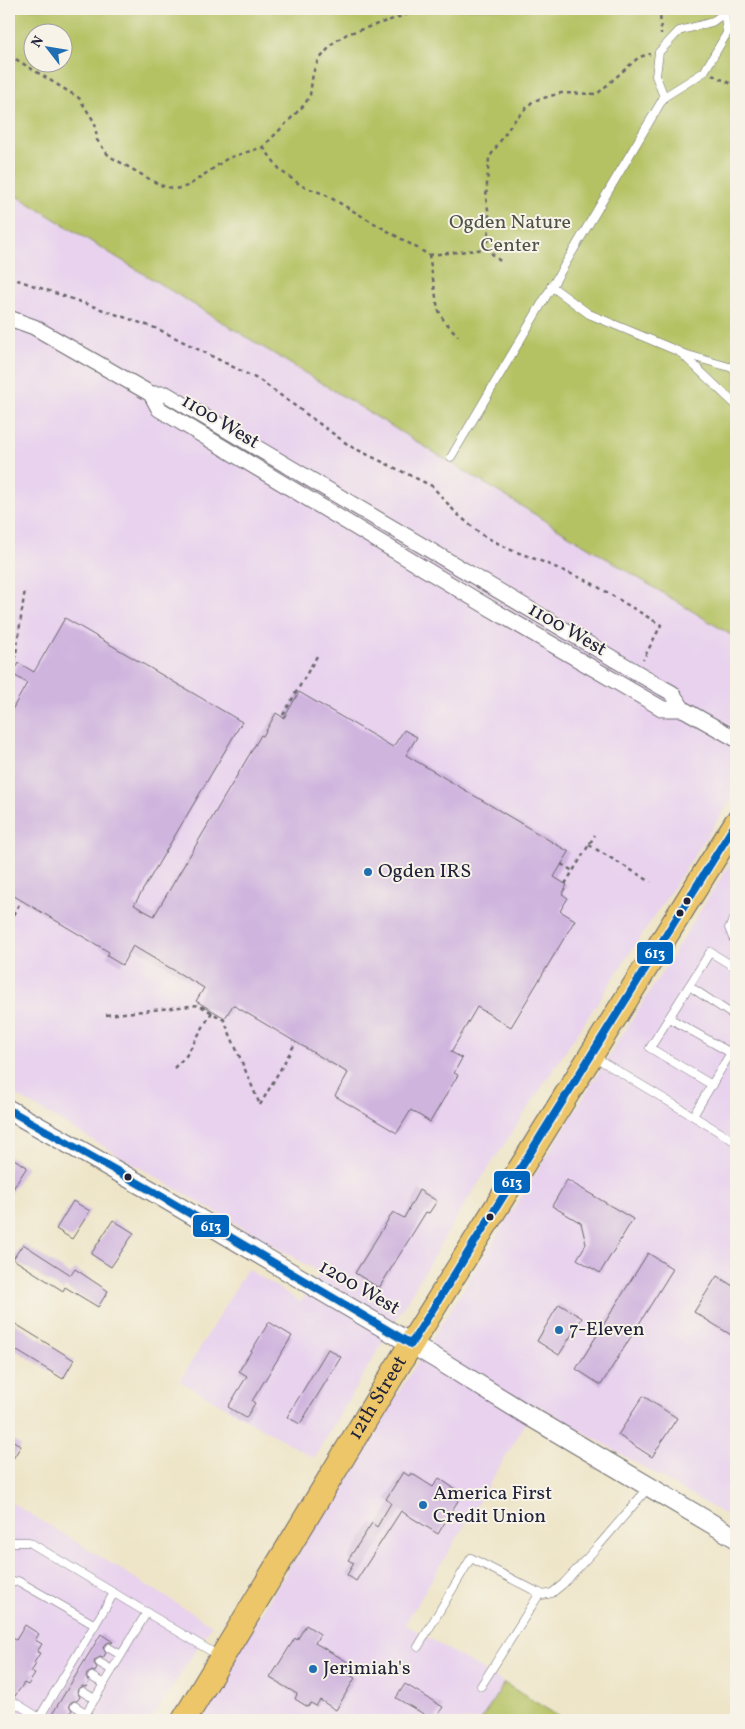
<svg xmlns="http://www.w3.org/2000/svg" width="745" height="1729" viewBox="0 0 745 1729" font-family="Vollkorn,serif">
  <rect width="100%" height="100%" fill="#f7f3e8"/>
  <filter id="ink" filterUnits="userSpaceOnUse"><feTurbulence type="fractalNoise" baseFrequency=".02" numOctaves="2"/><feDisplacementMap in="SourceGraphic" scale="10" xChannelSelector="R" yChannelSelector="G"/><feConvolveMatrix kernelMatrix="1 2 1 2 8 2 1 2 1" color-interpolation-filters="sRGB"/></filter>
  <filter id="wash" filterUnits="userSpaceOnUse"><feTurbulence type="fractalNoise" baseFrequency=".0096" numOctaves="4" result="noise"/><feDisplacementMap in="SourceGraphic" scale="20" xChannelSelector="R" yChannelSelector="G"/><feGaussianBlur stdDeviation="1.12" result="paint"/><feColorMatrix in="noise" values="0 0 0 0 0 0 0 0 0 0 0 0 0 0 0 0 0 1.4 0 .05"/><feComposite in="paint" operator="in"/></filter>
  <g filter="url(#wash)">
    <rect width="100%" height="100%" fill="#eee5c8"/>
    <g fill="#e8d2ee">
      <polygon points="9,191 736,638 736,792 461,1210 314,1458 180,1381 247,1269 301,1302 320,1273 9,1091"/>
      <polygon points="736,854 736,1521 537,1405 405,1624 504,1683 481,1720 196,1720 295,1558"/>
      <polygon points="9,1501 212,1625 151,1720 9,1720"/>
    </g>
    <g fill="#b5c264" stroke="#6c7250" fill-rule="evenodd">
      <path d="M 9,9 L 736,9 L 736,638 L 9,191 ZM 32,32 L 62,32 L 62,62 L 32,62 Z"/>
      <polygon points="504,1683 560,1717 562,1720 481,1720"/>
    </g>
    <g id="blocks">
      <g fill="#cfb4de">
        <polygon points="65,618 242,722 134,905 154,916 261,735 263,736 276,713 284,718 299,692 393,747 404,730 417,737 406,755 569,852 554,877 567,885 562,894 568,898 560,911 575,920 511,1027 477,1007 451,1052 462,1058 454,1073 458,1075 430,1122 411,1110 397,1133 335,1096 348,1073 233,1005 225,1018 213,1011 196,1001 204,988 133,946 122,965 107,956 109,952 9,893 9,715 27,683 12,674 19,663 34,672"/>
        <polygon points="9,1156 27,1167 9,1195"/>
        <polygon points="567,1180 633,1219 600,1273 577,1259 586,1244 581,1223 552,1206"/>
        <polygon points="419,1190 437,1201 429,1213 426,1212 379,1288 355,1273 393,1212 404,1218"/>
        <polygon points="73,1201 90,1211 72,1239 56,1229"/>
        <polygon points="113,1220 134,1233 111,1267 91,1254"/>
        <polygon points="23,1244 71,1275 75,1269 108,1291 98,1307 65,1287 63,1291 13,1259"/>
        <polygon points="648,1253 673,1269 601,1385 576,1369"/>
        <polygon points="717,1276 736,1288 736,1338 694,1312"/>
        <polygon points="559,1304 582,1318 559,1355 537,1341"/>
        <polygon points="9,1320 74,1360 63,1379 9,1346"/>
        <polygon points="269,1322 292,1336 252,1401 255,1403 246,1418 228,1407 247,1376 239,1371"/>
        <polygon points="328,1349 341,1357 300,1424 287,1417"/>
        <polygon points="643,1396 677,1418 652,1457 618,1435"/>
        <polygon points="9,1438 21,1446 9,1465"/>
        <polygon points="403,1472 409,1476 411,1473 433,1487 439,1478 462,1494 438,1534 401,1511 356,1581 347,1575 354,1563 348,1560 372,1523 377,1527 391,1503 386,1499"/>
        <polygon points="25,1625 39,1634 35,1640 42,1644 37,1652 40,1653 34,1663 36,1664 31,1672 35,1674 28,1685 24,1683 15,1696 9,1693 9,1636 16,1640"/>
        <polygon points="306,1625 320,1634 315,1643 353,1665 348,1674 355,1678 336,1710 320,1700 316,1706 311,1703 308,1707 295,1699 297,1694 270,1678 295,1638 297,1640"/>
        <polygon points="101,1634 113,1642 112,1643 109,1642 104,1645 103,1648 106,1653 103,1658 100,1657 95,1660 94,1663 97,1668 95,1672 92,1671 87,1674 86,1677 89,1682 86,1687 83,1686 78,1689 77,1692 80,1697 77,1701 73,1701 70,1703 69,1706 72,1710 66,1720 59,1720 51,1716"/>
        <polygon points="405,1684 443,1707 434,1720 396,1698"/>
      </g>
    </g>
  </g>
  <g filter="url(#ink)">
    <use href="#blocks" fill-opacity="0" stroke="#69666c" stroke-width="1"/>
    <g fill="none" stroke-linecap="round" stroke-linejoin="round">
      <defs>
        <g id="service">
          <polyline points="664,97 656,76 659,52 679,31 712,22 730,9"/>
          <polyline points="551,286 589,314 680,352 736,405"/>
          <polyline points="681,353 736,369"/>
          <polyline points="451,457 664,97 704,72 727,33 724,9"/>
          <polyline points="736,916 729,928 733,938 736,940"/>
          <polyline points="736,968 710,952 689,986 736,1017"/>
          <polyline points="689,986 650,1048 712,1085"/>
          <polyline points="669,1018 731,1053"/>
          <polyline points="593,1056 736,1142"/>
          <polyline points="693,1116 736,1044"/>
          <polyline points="9,1545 12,1542 29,1542 219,1656"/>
          <polyline points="9,1584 18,1581 95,1625"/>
          <polyline points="418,1647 471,1558 543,1595 552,1593 563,1584 600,1544 649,1487"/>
          <polyline points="109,1648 121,1655"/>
          <polyline points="100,1663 112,1670"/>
          <polyline points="92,1677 104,1684"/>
          <polyline points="481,1686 540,1593"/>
          <polyline points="83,1692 95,1699"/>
          <polyline points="9,1699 43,1720"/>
          <polyline points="75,1706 86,1713"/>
          <polyline points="39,1718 114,1593"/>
          <polyline points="82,1720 147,1612"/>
        </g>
        <g id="minor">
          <polyline points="9,318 34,327 151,394"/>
          <polyline points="151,394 166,394 663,688 672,693 683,709 736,739"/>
          <polyline points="151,394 159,409 488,607 663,709 683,709"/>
        </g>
        <polyline id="tertiary" points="9,1110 152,1191 437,1359 526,1414 736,1538"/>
        <g id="primary">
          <path id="s1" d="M 184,1720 L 411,1344 L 736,823"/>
        </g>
      </defs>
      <use href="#service" stroke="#69666c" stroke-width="9"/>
      <use href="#minor" stroke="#69666c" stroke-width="17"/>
      <use href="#tertiary" stroke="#69666c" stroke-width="21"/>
      <use href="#primary" stroke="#69666c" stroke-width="26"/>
      <g stroke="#69666c" stroke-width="2.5" stroke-dasharray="4 4" stroke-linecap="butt">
        <polyline points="660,9 661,34"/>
        <polyline points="9,55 79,98 95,123 97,140 109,156 160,185 175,189 188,186 228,158 263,147 305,104 310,95 313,73 318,61 333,43 347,34 424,9"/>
        <polyline points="712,75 736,86"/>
        <polyline points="263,147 281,171 302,186 324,194 429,255 438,309 443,319 458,336"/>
        <polyline points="429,255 486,249"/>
        <polyline points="500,261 488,250 489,215 486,198 489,158 513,122 533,101 561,93 597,94 639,57 650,54"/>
        <polyline points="9,277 158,329 261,381 350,446 432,486 456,513 482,535 511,550 538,560 588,581 661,625 643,660"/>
        <polyline points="9,665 14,668"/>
        <polyline points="14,668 25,589"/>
        <polyline points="283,715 317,656"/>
        <polyline points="589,845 651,882"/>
        <polyline points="561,864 573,871"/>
        <polyline points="565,884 595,835"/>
        <polyline points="9,922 21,901"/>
        <polyline points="106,1015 199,1005 224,1020 260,1105"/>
        <polyline points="174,1068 186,1056 212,1012"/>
        <polyline points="260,1105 296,1042"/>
      </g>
      <use href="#service" stroke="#fff" stroke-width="8"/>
      <use href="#minor" stroke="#fff" stroke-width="15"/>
      <use href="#tertiary" stroke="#fff" stroke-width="19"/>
      <use href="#primary" stroke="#ecc669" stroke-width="24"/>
      <defs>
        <g id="bus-1">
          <polyline points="9,1110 152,1191 411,1344"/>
          <polyline points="411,1344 736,823"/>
        </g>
      </defs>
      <use href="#bus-1" stroke="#f7f3e8" stroke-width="11"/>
      <use href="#bus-1" stroke="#0065bd" stroke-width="8"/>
    </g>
  </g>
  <g fill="#1f6fb2" stroke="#f7f3e8" stroke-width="2">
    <circle cx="368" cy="872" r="5"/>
    <circle cx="559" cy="1330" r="5"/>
    <circle cx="423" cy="1505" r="5"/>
    <circle cx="313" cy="1669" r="5"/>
  </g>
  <g fill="#22223b" stroke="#f7f3e8" stroke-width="2">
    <circle cx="687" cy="901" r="4.5"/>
    <circle cx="680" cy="913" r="4.5"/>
    <circle cx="128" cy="1177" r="4.5"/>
    <circle cx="490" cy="1217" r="4.5"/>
  </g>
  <g text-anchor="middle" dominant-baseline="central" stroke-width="4" stroke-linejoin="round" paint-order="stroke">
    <g font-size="20" fill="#4e5247" stroke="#f7f3e8">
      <text x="510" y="223">Ogden Nature<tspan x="510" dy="23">Center</tspan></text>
    </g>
    <g font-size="20" fill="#22223b" stroke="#f7f3e8">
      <text transform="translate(220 422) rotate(31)">1100 West</text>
      <text transform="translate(567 630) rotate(30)">1100 West</text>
      <text transform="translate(359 1288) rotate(30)">1200 West</text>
      <text stroke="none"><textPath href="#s1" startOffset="376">12th Street</textPath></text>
    </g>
    <g font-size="20" fill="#22223b" stroke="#f7f3e8" text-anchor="start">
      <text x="378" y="872">Ogden IRS</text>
      <text x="569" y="1330">7-Eleven</text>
      <text x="433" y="1494">America First<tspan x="433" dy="23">Credit Union</tspan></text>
      <text x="323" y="1669">Jerimiah's</text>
    </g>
  </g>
  <g stroke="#f7f3e8" stroke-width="2">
    <rect x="636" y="941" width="38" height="24" rx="5" fill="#0065bd"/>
    <rect x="493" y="1170" width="38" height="24" rx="5" fill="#0065bd"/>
    <rect x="192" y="1214" width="38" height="24" rx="5" fill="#0065bd"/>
  </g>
  <g font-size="14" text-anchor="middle" font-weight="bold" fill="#fff">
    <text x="655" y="958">613</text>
    <text x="512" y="1187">613</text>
    <text x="211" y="1231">613</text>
  </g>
  <rect width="745" height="1729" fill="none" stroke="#f7f3e8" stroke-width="30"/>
  <g transform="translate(48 48) rotate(301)"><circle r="24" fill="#f7f3e8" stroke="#a29fa3"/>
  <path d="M0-4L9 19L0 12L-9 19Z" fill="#1f6fb2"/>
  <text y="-8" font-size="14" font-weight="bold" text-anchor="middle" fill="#22223b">N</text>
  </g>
</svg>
